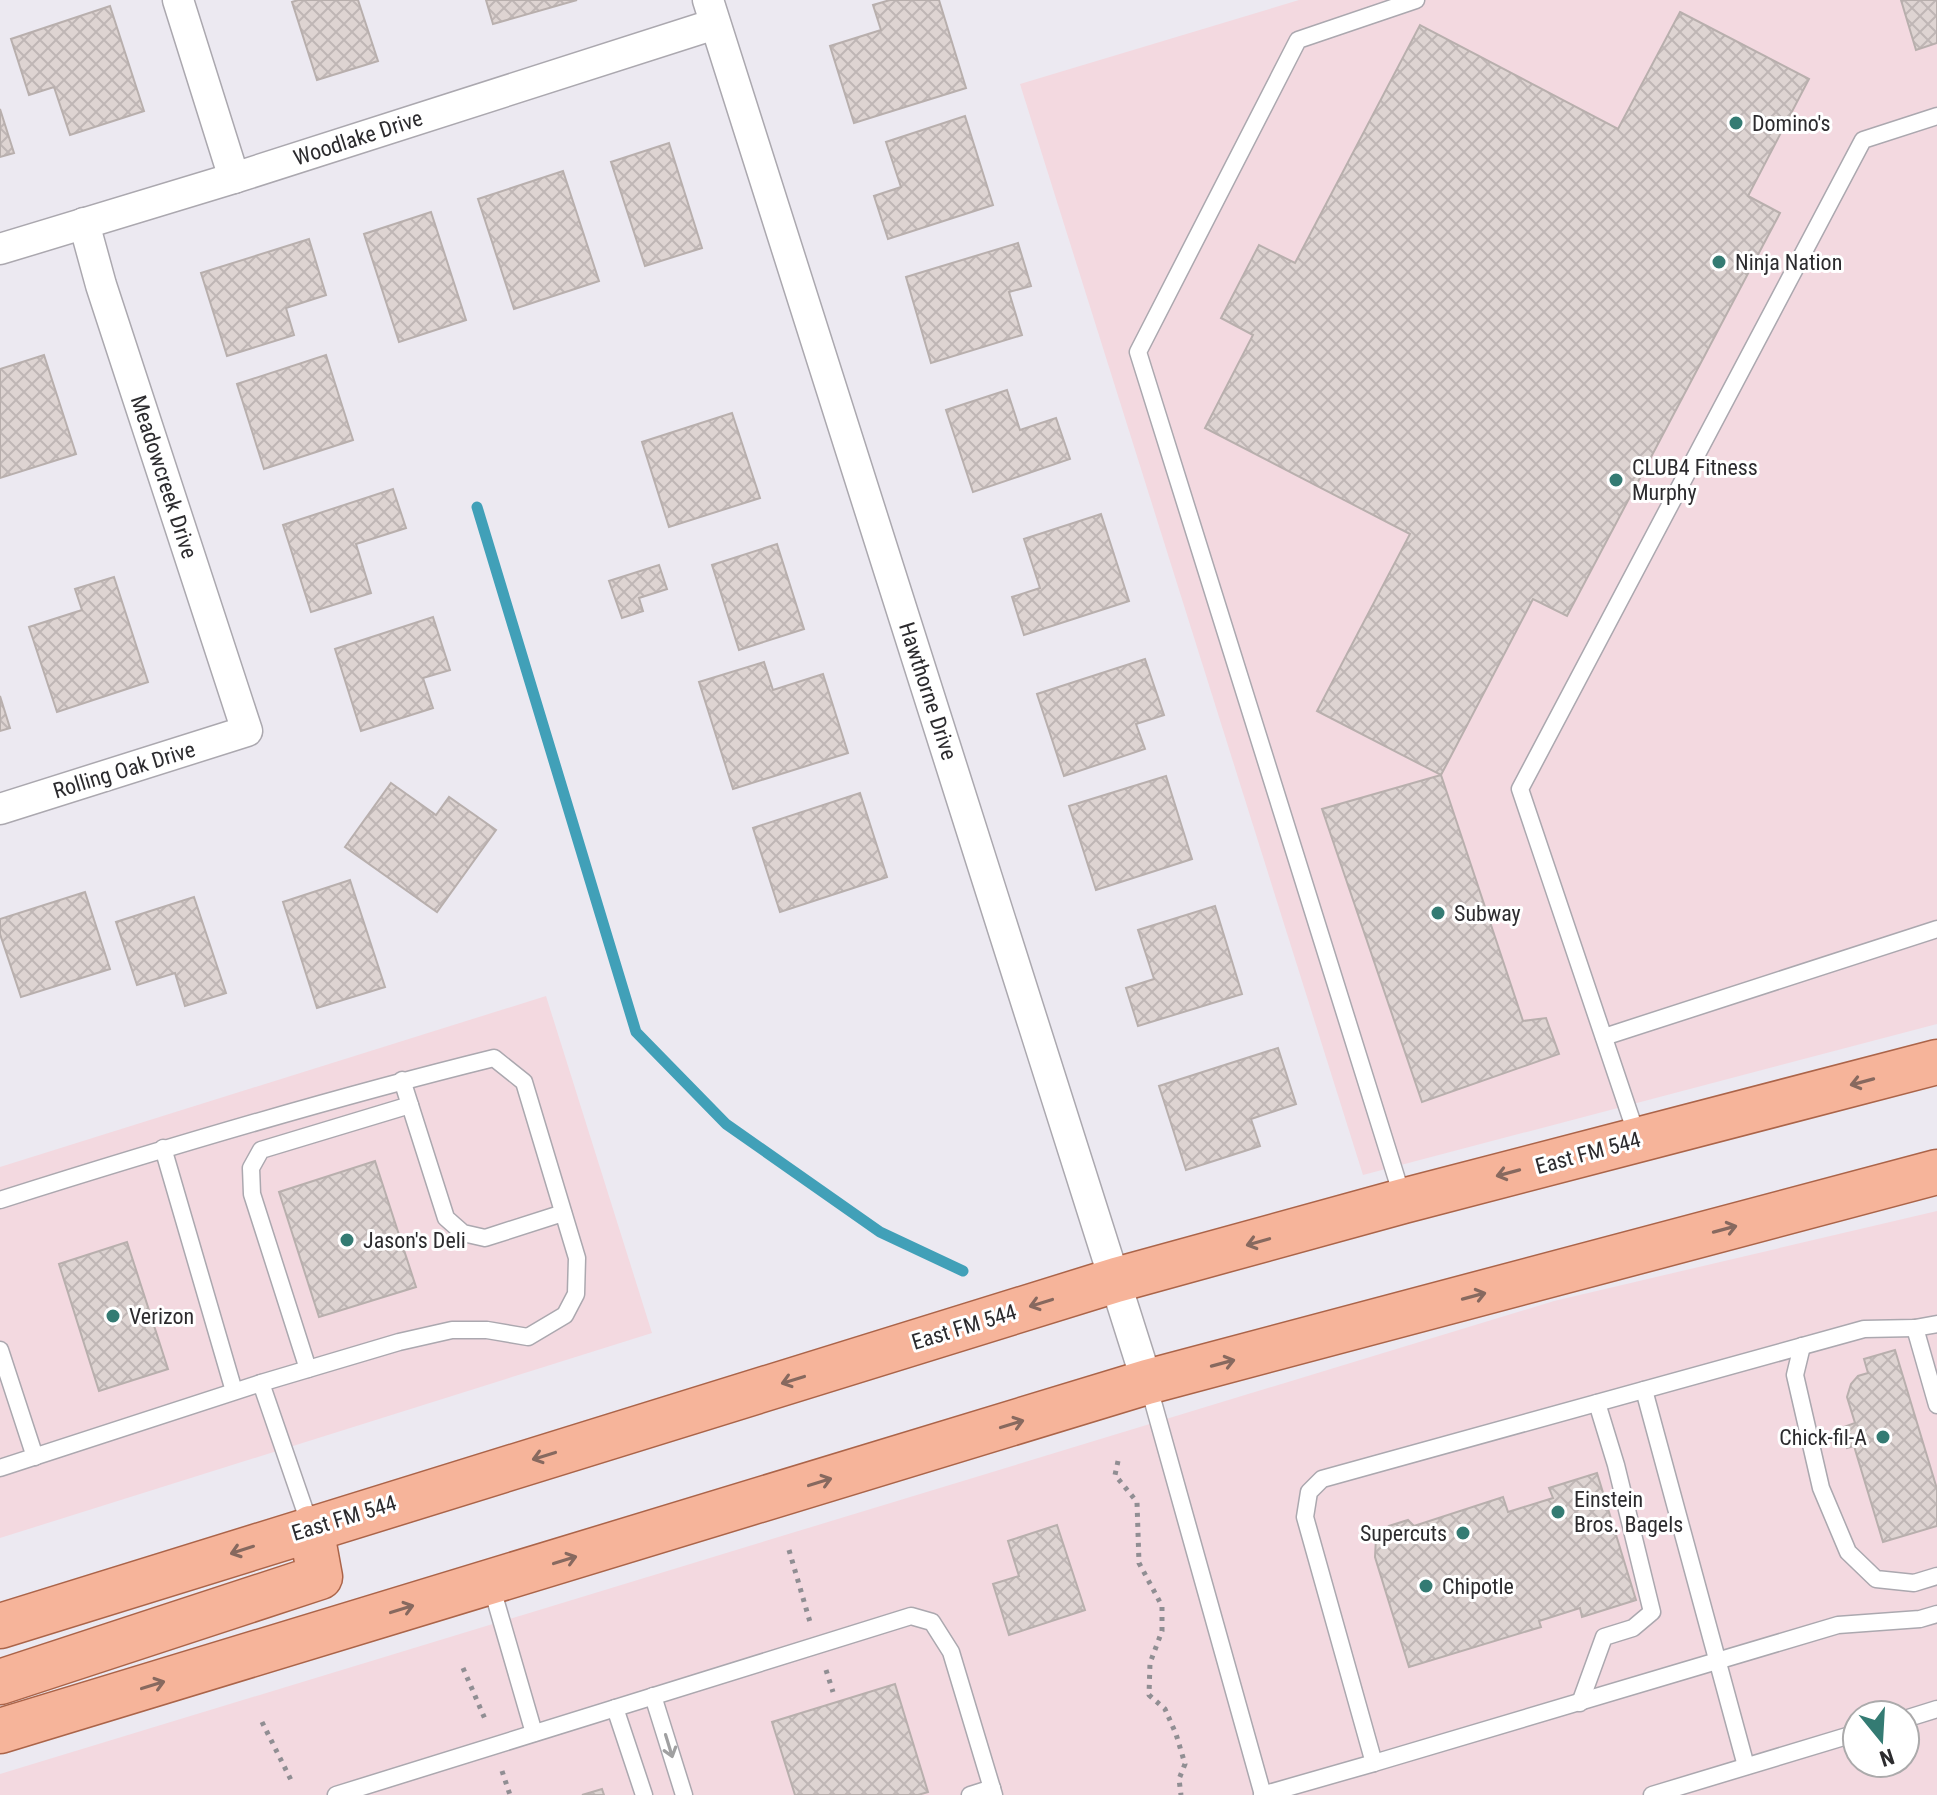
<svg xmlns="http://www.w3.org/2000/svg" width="1937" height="1795" viewBox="0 0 1937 1795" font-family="'Roboto Condensed',sans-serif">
  <defs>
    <pattern id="building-cross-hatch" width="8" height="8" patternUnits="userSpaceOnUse" patternTransform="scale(2)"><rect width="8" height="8" fill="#ded4d2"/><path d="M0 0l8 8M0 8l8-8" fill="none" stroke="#bfb6b5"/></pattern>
  </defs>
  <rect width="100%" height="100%" fill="#ece9f1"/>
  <g fill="#f3d9e0" fill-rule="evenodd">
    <polygon points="1299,0 1937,0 1937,1024 1363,1175 1020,84"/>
    <polygon points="546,996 652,1333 0,1538 0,1167"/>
    <path d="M 1937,1211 L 1937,1795 L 0,1795 L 0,1774 L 1554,1301 ZM 1857,1715 L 1905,1715 L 1905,1763 L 1857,1763 Z"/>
  </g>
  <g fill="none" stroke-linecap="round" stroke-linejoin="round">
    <polyline stroke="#41a0b8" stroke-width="11" points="477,507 636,1032 726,1124 880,1232 963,1271"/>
  </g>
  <g fill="url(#building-cross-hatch)" stroke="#b8afad" stroke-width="2">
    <polygon points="298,0 358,0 378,61 317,80 292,2"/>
    <polygon points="486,0 577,0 493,24"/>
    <polygon points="890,0 939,0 966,88 854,123 830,46 881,30 873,5"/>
    <polygon points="1901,0 1937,0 1937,43 1916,50"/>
    <polygon points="110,6 144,111 70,135 54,87 29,95 11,39"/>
    <polygon points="1680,12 1809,79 1748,196 1780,213 1567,616 1533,599 1441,775 1317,711 1410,534 1205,428 1253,335 1221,318 1259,245 1295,263 1420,25 1618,129"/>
    <polygon points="0,109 14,153 0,157"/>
    <polygon points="965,116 993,205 888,239 874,196 901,187 886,142"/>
    <polygon points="669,143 702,248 645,266 611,162"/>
    <polygon points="563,171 599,281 514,309 478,199"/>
    <polygon points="431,212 466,320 399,342 364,234"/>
    <polygon points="309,239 326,295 286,308 294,335 227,356 201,273"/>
    <polygon points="1018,243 1031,286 1009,292 1022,335 931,363 906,277"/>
    <polygon points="44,355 76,454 0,478 0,369"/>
    <polygon points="326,355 353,440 264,469 237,384"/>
    <polygon points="1007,390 1020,430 1056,418 1070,459 973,492 946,410"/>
    <polygon points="732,413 760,498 669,527 642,442"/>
    <polygon points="393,489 406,528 356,544 371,593 311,612 283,525"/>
    <polygon points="1101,514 1129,601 1024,635 1012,597 1040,588 1024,539"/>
    <polygon points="777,544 804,629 739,650 712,565"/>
    <polygon points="659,565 667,589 639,598 643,611 622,618 609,581"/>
    <polygon points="114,577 148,682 57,712 29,627 82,610 75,589"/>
    <polygon points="433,617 450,670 423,678 433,708 361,731 335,649"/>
    <polygon points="1145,659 1164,715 1136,724 1145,749 1064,776 1037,694"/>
    <polygon points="764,662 773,690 823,674 848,753 733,789 699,682"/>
    <polygon points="0,696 10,728 0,731"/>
    <polygon points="1441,775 1523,1021 1546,1018 1559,1054 1422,1102 1322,809"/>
    <polygon points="1166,776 1192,859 1096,890 1069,806"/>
    <polygon points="391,783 436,815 449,797 496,830 437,912 345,847"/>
    <polygon points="860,793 887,877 780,912 753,828"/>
    <polygon points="350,880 385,987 317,1008 283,902"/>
    <polygon points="85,892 110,969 21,997 0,934 0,919"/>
    <polygon points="194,897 226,993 185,1006 175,973 137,985 116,922"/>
    <polygon points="1215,906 1242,994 1138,1026 1126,988 1154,979 1138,930"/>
    <polygon points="1278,1048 1296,1104 1251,1119 1260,1146 1186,1170 1159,1086"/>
    <polygon points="375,1161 416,1287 319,1317 279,1192"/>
    <polygon points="127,1242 168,1369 99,1391 59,1264"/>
    <polygon points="1895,1350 1937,1489 1937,1526 1883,1542 1854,1446 1847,1448 1841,1428 1855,1423 1847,1397 1851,1384 1858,1376 1868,1373 1864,1359"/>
    <polygon points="1597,1473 1636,1600 1582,1617 1580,1608 1539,1621 1541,1627 1409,1667 1375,1557 1376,1538 1389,1526 1408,1520 1414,1526 1503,1497 1508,1512 1553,1498 1549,1488"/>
    <polygon points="1057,1525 1085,1610 1009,1635 993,1584 1019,1576 1008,1541"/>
    <polygon points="895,1684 928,1792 918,1795 795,1795 772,1722"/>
    <polygon points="602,1789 604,1795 582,1795"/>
  </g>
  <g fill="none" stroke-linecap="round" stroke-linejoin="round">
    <defs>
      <g id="service">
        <polyline points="1604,1037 1937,929"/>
        <polyline points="402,1080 446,1218 463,1233 485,1238 563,1213"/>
        <polyline points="1637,1136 1520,789 1863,140 1937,116"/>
        <polyline points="163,1148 234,1391"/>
        <polyline points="1403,1199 1138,352 1298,40 1416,0"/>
        <path d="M 0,1200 C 164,1148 328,1099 494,1058 L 524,1082 L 577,1258 L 576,1294 L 565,1315 L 528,1337 L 487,1330 L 452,1330 L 399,1342 L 261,1383 L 0,1468"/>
        <polyline points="1937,1324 1915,1328 1864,1329 1322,1479 1309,1492 1305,1517 1374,1763 1838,1625 1920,1619 1937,1614"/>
        <polyline points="1915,1328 1937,1405"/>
        <polyline points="1802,1346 1795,1375 1821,1488 1848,1552 1876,1579 1914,1583 1937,1576"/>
        <polyline points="0,1350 35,1457"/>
        <polyline points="308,1369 252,1194 251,1168 261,1150 410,1105"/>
        <polyline points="261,1383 311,1528"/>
        <polyline points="1148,1384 1263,1795"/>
        <polyline points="1644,1390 1746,1766"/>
        <polyline points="491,1585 534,1733"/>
        <polyline points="653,1696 684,1795"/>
        <polyline points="1580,1703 1604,1637 1633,1628 1652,1612 1616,1465 1597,1403"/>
        <polyline points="615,1708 644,1795"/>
        <polyline points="1905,1719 1937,1709"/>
        <polyline points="336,1795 911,1616 932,1622 951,1652 994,1795"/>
        <polyline points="970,1795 992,1788"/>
        <polyline points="1262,1795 1374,1763"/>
        <polyline points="1652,1795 1857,1733"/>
      </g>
      <g id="minor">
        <polyline points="178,0 234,178"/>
        <polyline points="708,0 1147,1382"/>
        <polyline points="0,249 234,178 715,24"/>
        <polyline points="0,809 247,731 101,285 84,223"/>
      </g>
      <g id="primary">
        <polyline points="0,1626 1116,1280 1403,1201 1937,1062"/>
        <polyline points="0,1682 320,1577 311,1528"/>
        <polyline points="0,1731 1147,1382 1937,1172"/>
      </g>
    </defs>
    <use href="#service" stroke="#aba8af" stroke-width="19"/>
    <use href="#minor" stroke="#aba8af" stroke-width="33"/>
    <use href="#primary" stroke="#ab6449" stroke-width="47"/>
    <g stroke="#908e93" stroke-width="5" stroke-dasharray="4 6" stroke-linecap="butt">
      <polyline points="1118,1461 1115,1475 1137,1502 1139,1563 1162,1606 1162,1631 1150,1663 1149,1695 1165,1709 1176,1734 1185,1764 1179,1779 1181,1795"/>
      <polyline points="789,1550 810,1622"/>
      <polyline points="463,1668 485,1719"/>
      <polyline points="826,1670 833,1692"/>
      <polyline points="262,1722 292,1782"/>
      <polyline points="502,1771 510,1795"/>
    </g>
    <use href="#service" stroke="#fff" stroke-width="16"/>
    <use href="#minor" stroke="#fff" stroke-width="30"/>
    <use href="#primary" stroke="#f6b49a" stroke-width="44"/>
  </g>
  <defs><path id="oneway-shaft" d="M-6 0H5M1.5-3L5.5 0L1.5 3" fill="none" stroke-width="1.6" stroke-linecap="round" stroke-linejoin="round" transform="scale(2)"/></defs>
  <g stroke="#87695f">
    <use href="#oneway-shaft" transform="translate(1862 1082) rotate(165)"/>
    <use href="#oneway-shaft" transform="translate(1508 1173) rotate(165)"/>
    <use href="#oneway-shaft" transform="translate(1725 1229) rotate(-15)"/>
    <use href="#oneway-shaft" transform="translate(1258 1242) rotate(164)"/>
    <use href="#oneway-shaft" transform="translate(1474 1296) rotate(-15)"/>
    <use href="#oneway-shaft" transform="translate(1041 1303) rotate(163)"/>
    <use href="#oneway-shaft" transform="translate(1223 1363) rotate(-15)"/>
    <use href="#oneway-shaft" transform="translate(793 1380) rotate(163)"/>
    <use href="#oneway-shaft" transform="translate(1012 1424) rotate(-17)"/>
    <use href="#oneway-shaft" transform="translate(544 1456) rotate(163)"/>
    <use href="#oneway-shaft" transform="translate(820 1482) rotate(-17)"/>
    <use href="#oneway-shaft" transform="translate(242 1550) rotate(162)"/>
    <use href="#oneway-shaft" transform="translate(565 1560) rotate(-17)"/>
    <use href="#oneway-shaft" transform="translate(402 1609) rotate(-17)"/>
    <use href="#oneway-shaft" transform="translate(153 1685) rotate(-17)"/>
  </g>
  <use stroke="#a0a0a1" href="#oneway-shaft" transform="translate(669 1746) rotate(73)"/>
  <g fill="#347b73" stroke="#fff" stroke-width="3">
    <circle cx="1736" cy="123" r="8"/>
    <circle cx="1719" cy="262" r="8"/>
    <circle cx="1616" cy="480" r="8"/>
    <circle cx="1438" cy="913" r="8"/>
    <circle cx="347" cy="1240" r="8"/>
    <circle cx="113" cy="1316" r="8"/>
    <circle cx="1883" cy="1437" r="8"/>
    <circle cx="1558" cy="1512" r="8"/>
    <circle cx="1463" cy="1533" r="8"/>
    <circle cx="1426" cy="1586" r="8"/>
  </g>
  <g text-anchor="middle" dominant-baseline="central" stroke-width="6" stroke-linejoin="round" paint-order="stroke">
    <g font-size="22" fill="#2c2b2e" stroke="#fff" text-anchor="start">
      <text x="1752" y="123">Domino's</text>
      <text x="1735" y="262">Ninja Nation</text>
      <text x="1632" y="467">CLUB4 Fitness<tspan x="1632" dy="25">Murphy</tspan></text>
      <text x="1454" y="913">Subway</text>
      <text x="363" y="1240">Jason's Deli</text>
      <text x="129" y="1316">Verizon</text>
      <text x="1867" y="1437" text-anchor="end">Chick-fil-A</text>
      <text x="1574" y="1499">Einstein<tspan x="1574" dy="25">Bros. Bagels</tspan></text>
      <text x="1447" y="1533" text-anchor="end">Supercuts</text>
      <text x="1442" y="1586">Chipotle</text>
    </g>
    <g font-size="22" fill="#2c2b2e" stroke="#fff">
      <text transform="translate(358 138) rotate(-18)">Woodlake Drive</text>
      <text transform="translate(164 477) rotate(72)">Meadowcreek Drive</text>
      <text transform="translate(928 691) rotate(72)">Hawthorne Drive</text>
      <text transform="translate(124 770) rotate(-17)">Rolling Oak Drive</text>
      <text transform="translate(1588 1153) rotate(-15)">East FM 544</text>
      <text transform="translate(964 1327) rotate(-17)">East FM 544</text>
      <text transform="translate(344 1518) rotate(-17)">East FM 544</text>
    </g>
  </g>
  <g transform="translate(1881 1739) rotate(162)"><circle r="38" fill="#ffffff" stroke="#abaaab" stroke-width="2"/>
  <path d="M0-6L14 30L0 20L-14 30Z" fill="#347b73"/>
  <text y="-12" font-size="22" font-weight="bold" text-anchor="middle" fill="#2c2b2e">N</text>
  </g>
</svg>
